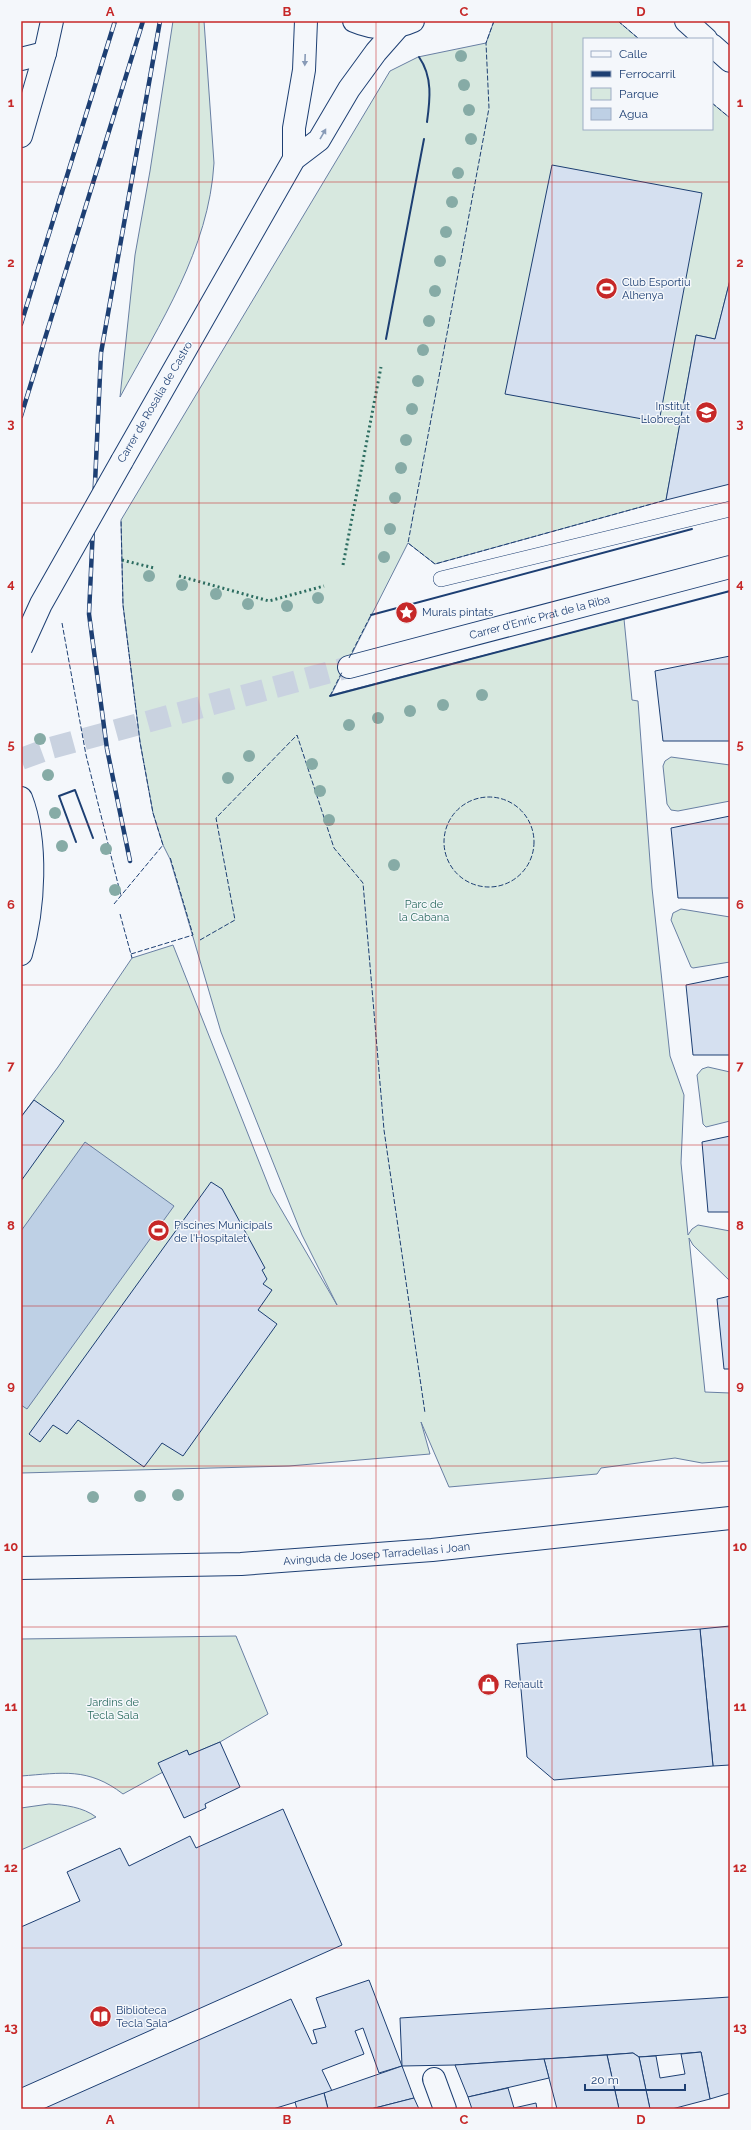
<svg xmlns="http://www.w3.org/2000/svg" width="751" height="2130" viewBox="0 0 751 2130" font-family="Raleway,sans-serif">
  <rect width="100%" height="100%" fill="#f4f7fb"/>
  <g fill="#d7e8df" stroke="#687fa3">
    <path d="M 173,21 L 204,21 L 214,163 C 209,249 160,323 120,397 L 135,255 L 150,171 Z"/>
    <polygon points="494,21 618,21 639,39 584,39 584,129 712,129 712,103 730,118 730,280 715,339 696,335 666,500 435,564 408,543 331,695 624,619 632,700 638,701 652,888 670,1056 684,1095 681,1163 688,1235 692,1229 698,1225 730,1231 730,1281 693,1245 689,1238 705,1392 730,1393 730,1461 702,1463 675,1458 601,1468 597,1474 449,1487 421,1422 430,1454 289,1466 21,1473 21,1117 58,1067 132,958 173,945 271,1192 337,1305 302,1235 221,1032 170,859 163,845 153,813 140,742 123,605 121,520 390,71 418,57 486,43"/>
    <polygon points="671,757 730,765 730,801 678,811 671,810 667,804 663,766 665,761"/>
    <polygon points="681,909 730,917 730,962 693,968 691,967 671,920 673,913"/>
    <polygon points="708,1067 730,1072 730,1121 706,1127 703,1124 697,1075 702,1069"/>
    <path d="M 236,1636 L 268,1714 L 220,1742 L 189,1755 L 187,1750 L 163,1772 L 123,1794 C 88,1767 62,1773 21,1776 L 21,1639 Z"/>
    <path d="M 49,1804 C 65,1805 83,1807 96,1817 L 21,1850 L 21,1808 Z"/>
  </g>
  <polygon fill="#bed0e5" stroke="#687fa3" points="85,1142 174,1206 27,1409 21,1405 21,1231"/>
  <g fill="#d5e0f0" stroke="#1d3f73">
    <polygon points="552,165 702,193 659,422 505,394"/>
    <polygon points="730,280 730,484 666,500 696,335 715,339"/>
    <polygon points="730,656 730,741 663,741 655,671"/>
    <polygon points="730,816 730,898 678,898 671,828"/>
    <polygon points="730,976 730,1055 693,1055 686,985"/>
    <polygon points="34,1100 64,1121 21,1181 21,1117"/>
    <polygon points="730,1136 730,1212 708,1212 702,1142"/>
    <polygon points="211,1182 222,1189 265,1268 262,1270 267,1279 263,1284 272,1290 258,1310 277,1324 183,1456 162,1443 144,1467 78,1420 67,1434 53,1425 40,1442 29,1434"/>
    <polygon points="730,1296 730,1369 724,1369 717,1299"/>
    <polygon points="730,1626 730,1765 713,1766 700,1629"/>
    <polygon points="700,1629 713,1766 554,1780 527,1757 517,1644"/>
    <polygon points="220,1742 240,1787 205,1804 206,1808 184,1818 158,1763 187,1750 189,1755"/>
    <polygon points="283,1809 342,1945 21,2088 21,1927 80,1901 67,1872 120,1848 129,1866 190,1836 196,1848"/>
    <polygon points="369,1980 402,2066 379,2073 363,2028 355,2031 364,2054 322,2070 332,2091 273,2109 43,2109 291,1999 312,2044 317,2043 313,2030 326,2027 316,1998"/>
    <polygon points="730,1997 730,2093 710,2099 701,2052 639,2057 633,2053 455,2065 402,2066 400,2018"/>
    <polygon points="701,2052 710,2099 672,2109 650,2109 639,2057 656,2056 660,2078 685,2074 681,2054"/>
    <polygon points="633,2053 639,2057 650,2109 619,2109 607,2055"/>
    <polygon points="607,2055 619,2109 557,2109 544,2059"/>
    <polygon points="544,2059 549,2078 468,2097 455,2065"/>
    <polygon points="402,2066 414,2098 371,2109 328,2109 324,2093"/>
    <polygon points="508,2088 514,2108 536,2103 537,2109 472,2109 468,2097"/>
    <polygon points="324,2093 328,2109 297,2109 295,2102"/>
    <polygon points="414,2098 419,2109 371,2109"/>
  </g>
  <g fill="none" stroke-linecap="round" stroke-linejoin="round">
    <polyline stroke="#c9d2e0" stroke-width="22" stroke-dasharray="22 11" stroke-linecap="butt" points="21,759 51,748 349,667"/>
    <defs>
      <polyline id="lane" points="441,579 730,509"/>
      <g id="street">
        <polyline points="21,59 45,53"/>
        <polyline points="21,136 45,53 52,21"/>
        <path d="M 21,798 C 38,842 34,909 21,954"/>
        <path id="s1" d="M 21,1568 L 241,1564 L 432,1550 L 730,1518"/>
        <polyline points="434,2079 445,2109"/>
      </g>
      <g id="secondary">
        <path d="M 354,21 C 375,30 393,30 413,21"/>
        <polyline points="686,21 706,39"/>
        <polyline points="712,45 730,61"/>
        <polyline points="294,159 294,128 304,70 306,21"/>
        <polyline points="122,461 294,159 319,140 349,89 376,52 398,27"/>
        <path id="s2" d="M 349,667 L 730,567"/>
      </g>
    </defs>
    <use href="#lane" stroke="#1d3f73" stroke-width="16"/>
    <use href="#street" stroke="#1d3f73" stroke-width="24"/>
    <use href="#secondary" stroke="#1d3f73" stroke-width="24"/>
    <use href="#lane" stroke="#f4f7fb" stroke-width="15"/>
    <use href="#street" stroke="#f4f7fb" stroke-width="22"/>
    <use href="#secondary" stroke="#f4f7fb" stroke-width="22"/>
    <defs>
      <g id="rail">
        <polyline points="21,324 115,21"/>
        <polyline points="21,416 143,21"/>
        <polyline points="130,861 107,749 89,614 101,353 160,21"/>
      </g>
    </defs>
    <use href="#rail" stroke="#1d3f73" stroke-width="4.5"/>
    <use href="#rail" stroke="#f4f7fb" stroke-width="3" stroke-dasharray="9" stroke-linecap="butt"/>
    <defs>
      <polyline id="secondary-bridge" points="21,648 41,604 122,461"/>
    </defs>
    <use href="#secondary-bridge" stroke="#1d3f73" stroke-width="24" stroke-linecap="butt"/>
    <use href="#secondary-bridge" stroke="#f4f7fb" stroke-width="22"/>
    <g stroke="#2c6c60" stroke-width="3" stroke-dasharray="2 3" stroke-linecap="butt">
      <polyline points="122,560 154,568"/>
      <polyline points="343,565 381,367"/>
      <polyline points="179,576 269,601 324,586"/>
    </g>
    <g stroke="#1d3f73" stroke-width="1" stroke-dasharray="5 2" stroke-linecap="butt">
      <polyline points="494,21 486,43 489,108 408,543 435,564 666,500"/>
      <polyline points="618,21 639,39"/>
      <polyline points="712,103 730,118"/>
      <polyline points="62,623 86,755 121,896"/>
      <polyline points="349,658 371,615"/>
      <polyline points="330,696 342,672"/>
      <circle cx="489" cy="842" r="45"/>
      <polyline points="114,904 163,845 153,813 140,742 123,605 121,520"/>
      <polyline points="120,914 132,958"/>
      <polyline points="200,940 235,920 216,818 297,735 334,848 363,883 384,1130 425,1413"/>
      <polyline points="131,954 193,935 170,857"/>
    </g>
    <g stroke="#1d3f73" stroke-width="2">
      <path d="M 419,57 C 433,77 430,100 427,122"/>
      <polyline points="386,339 424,139"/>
      <polyline points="371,615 692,529"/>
      <polyline points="330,696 730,591"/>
      <polyline points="76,842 59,796 75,790 93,838"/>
    </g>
  </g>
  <g fill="#86aba6">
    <circle cx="461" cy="56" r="6"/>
    <circle cx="464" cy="85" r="6"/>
    <circle cx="469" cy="110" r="6"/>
    <circle cx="471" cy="139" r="6"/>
    <circle cx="458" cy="173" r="6"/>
    <circle cx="452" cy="202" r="6"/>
    <circle cx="446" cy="232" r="6"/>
    <circle cx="440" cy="261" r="6"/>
    <circle cx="435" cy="291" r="6"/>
    <circle cx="429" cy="321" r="6"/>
    <circle cx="423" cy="350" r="6"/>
    <circle cx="418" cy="381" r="6"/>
    <circle cx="412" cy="409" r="6"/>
    <circle cx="406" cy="440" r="6"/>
    <circle cx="401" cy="468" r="6"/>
    <circle cx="395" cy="498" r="6"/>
    <circle cx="390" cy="529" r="6"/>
    <circle cx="384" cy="557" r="6"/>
    <circle cx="149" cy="576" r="6"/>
    <circle cx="182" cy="585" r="6"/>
    <circle cx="216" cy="594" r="6"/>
    <circle cx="318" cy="598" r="6"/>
    <circle cx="248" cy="604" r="6"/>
    <circle cx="287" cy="606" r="6"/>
    <circle cx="482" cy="695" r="6"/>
    <circle cx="443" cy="705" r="6"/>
    <circle cx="410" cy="711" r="6"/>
    <circle cx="378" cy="718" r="6"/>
    <circle cx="349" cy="725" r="6"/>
    <circle cx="40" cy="739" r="6"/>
    <circle cx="249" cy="756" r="6"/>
    <circle cx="312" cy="764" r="6"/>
    <circle cx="48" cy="775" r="6"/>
    <circle cx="228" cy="778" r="6"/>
    <circle cx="320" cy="791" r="6"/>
    <circle cx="55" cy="813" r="6"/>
    <circle cx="329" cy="820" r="6"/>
    <circle cx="62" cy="846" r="6"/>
    <circle cx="106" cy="849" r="6"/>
    <circle cx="394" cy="865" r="6"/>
    <circle cx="115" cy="890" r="6"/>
    <circle cx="178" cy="1495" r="6"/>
    <circle cx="140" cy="1496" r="6"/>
    <circle cx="93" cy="1497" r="6"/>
  </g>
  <defs><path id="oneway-solid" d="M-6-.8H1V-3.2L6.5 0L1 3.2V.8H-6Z"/></defs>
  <g fill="#889bb7">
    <use href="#oneway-solid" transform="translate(305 60) rotate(92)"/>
    <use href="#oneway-solid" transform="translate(323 134) rotate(-60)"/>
  </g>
  <path fill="none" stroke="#c62828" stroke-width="1" stroke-opacity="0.55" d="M 199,21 L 199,2109M 376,21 L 376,2109M 552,21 L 552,2109M 21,182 L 730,182M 21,343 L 730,343M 21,503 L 730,503M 21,664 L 730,664M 21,824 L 730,824M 21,985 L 730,985M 21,1145 L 730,1145M 21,1306 L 730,1306M 21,1466 L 730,1466M 21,1627 L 730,1627M 21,1787 L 730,1787M 21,1948 L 730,1948"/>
  <defs>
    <symbol id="stadium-disc" viewBox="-11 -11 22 22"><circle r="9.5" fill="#c62828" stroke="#f4f7fb"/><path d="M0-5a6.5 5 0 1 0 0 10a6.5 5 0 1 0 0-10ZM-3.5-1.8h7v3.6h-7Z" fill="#fff"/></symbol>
    <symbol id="school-disc" viewBox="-11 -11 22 22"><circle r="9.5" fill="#c62828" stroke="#f4f7fb"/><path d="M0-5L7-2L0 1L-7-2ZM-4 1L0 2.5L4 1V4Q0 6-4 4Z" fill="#fff"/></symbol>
    <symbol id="sight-disc" viewBox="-11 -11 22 22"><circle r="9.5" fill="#c62828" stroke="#f4f7fb"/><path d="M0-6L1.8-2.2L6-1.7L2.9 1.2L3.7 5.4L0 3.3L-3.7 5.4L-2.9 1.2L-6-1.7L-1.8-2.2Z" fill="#fff"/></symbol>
    <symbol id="shop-disc" viewBox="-11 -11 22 22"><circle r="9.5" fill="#c62828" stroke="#f4f7fb"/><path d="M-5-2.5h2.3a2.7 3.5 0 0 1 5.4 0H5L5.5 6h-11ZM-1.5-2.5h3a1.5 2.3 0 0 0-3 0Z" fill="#fff"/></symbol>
    <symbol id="library-disc" viewBox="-11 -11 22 22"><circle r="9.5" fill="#c62828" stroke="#f4f7fb"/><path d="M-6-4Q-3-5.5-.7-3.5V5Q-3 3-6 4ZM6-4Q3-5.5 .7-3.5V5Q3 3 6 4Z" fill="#fff"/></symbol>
  </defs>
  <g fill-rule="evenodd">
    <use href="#stadium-disc" x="594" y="276" width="25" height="25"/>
    <use href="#school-disc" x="694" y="400" width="25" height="25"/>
    <use href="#sight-disc" x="394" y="600" width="25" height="25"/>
    <use href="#stadium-disc" x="146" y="1218" width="25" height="25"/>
    <use href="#shop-disc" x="476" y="1672" width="25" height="25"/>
    <use href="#library-disc" x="88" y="2004" width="25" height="25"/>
  </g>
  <g text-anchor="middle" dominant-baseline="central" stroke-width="3" stroke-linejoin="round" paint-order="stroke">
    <g font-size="11" fill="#1d3f73" stroke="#f4f7fb" text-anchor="start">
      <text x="622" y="282">Club Esportiu<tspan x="622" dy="13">Alhenya</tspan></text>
      <text x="690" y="406" text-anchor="end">Institut<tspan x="690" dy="13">Llobregat</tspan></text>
      <text x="422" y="612">Murals pintats</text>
      <text x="174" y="1225">Piscines Municipals<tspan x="174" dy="13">de l'Hospitalet</tspan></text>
      <text x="504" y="1684">Renault</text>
      <text x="116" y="2010">Biblioteca<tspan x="116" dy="13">Tecla Sala</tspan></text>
    </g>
    <g font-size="11" fill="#1d3f73" stroke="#f4f7fb">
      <text transform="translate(155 402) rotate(-60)">Carrer de Rosalía de Castro</text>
      <text stroke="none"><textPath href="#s2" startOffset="197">Carrer d'Enric Prat de la Riba</textPath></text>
      <text stroke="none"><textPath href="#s1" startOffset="356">Avinguda de Josep Tarradellas i Joan</textPath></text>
    </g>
    <g font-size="11" fill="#2c6c60" stroke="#f4f7fb">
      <text x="424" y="904">Parc de<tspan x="424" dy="13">la Cabana</tspan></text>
      <text x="113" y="1702">Jardins de<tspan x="113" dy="13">Tecla Sala</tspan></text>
    </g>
  </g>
  <rect width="751" height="2130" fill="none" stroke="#f4f7fb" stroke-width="44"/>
  <rect x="583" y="38" width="130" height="92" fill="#f4f7fb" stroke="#9eadc5"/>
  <rect x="591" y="51" width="20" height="6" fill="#f4f7fb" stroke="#9eadc5"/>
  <text x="619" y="58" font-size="12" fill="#1d3f73">Calle</text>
  <rect x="591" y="71" width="20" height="6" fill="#1d3f73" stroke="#9eadc5"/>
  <text x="619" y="78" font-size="12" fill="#1d3f73">Ferrocarril</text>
  <rect x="591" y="88" width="20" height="12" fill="#d7e8df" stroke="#9eadc5"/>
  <text x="619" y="98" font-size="12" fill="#1d3f73">Parque</text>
  <rect x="591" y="108" width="20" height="12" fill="#bed0e5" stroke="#9eadc5"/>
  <text x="619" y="118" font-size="12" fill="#1d3f73">Agua</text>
  <path d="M585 2084v6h100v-6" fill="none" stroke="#1d3f73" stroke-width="2"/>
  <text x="591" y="2084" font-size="12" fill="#1d3f73" stroke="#f4f7fb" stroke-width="3" paint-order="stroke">20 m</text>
  <rect x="22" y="22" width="707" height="2086" fill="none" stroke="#c62828" stroke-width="1.5"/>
  <g font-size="13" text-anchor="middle" font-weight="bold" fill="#c62828">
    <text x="110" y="16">A</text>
    <text x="287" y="16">B</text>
    <text x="464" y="16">C</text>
    <text x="641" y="16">D</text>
    <text x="11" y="107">1</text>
    <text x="740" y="107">1</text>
    <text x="11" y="267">2</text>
    <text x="740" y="267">2</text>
    <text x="11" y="428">3</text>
    <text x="740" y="428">3</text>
    <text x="11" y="588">4</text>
    <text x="740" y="588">4</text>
    <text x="11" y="749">5</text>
    <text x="740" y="749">5</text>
    <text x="11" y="909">6</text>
    <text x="740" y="909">6</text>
    <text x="11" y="1070">7</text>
    <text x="740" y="1070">7</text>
    <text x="11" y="1230">8</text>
    <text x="740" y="1230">8</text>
    <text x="11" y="1390">9</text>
    <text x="740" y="1390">9</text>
    <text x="11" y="1551">10</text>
    <text x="740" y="1551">10</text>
    <text x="11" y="1711">11</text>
    <text x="740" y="1711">11</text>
    <text x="11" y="1872">12</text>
    <text x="740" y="1872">12</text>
    <text x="11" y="2032">13</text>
    <text x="740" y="2032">13</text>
    <text x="110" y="2124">A</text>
    <text x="287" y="2124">B</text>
    <text x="464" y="2124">C</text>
    <text x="641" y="2124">D</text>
  </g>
</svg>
